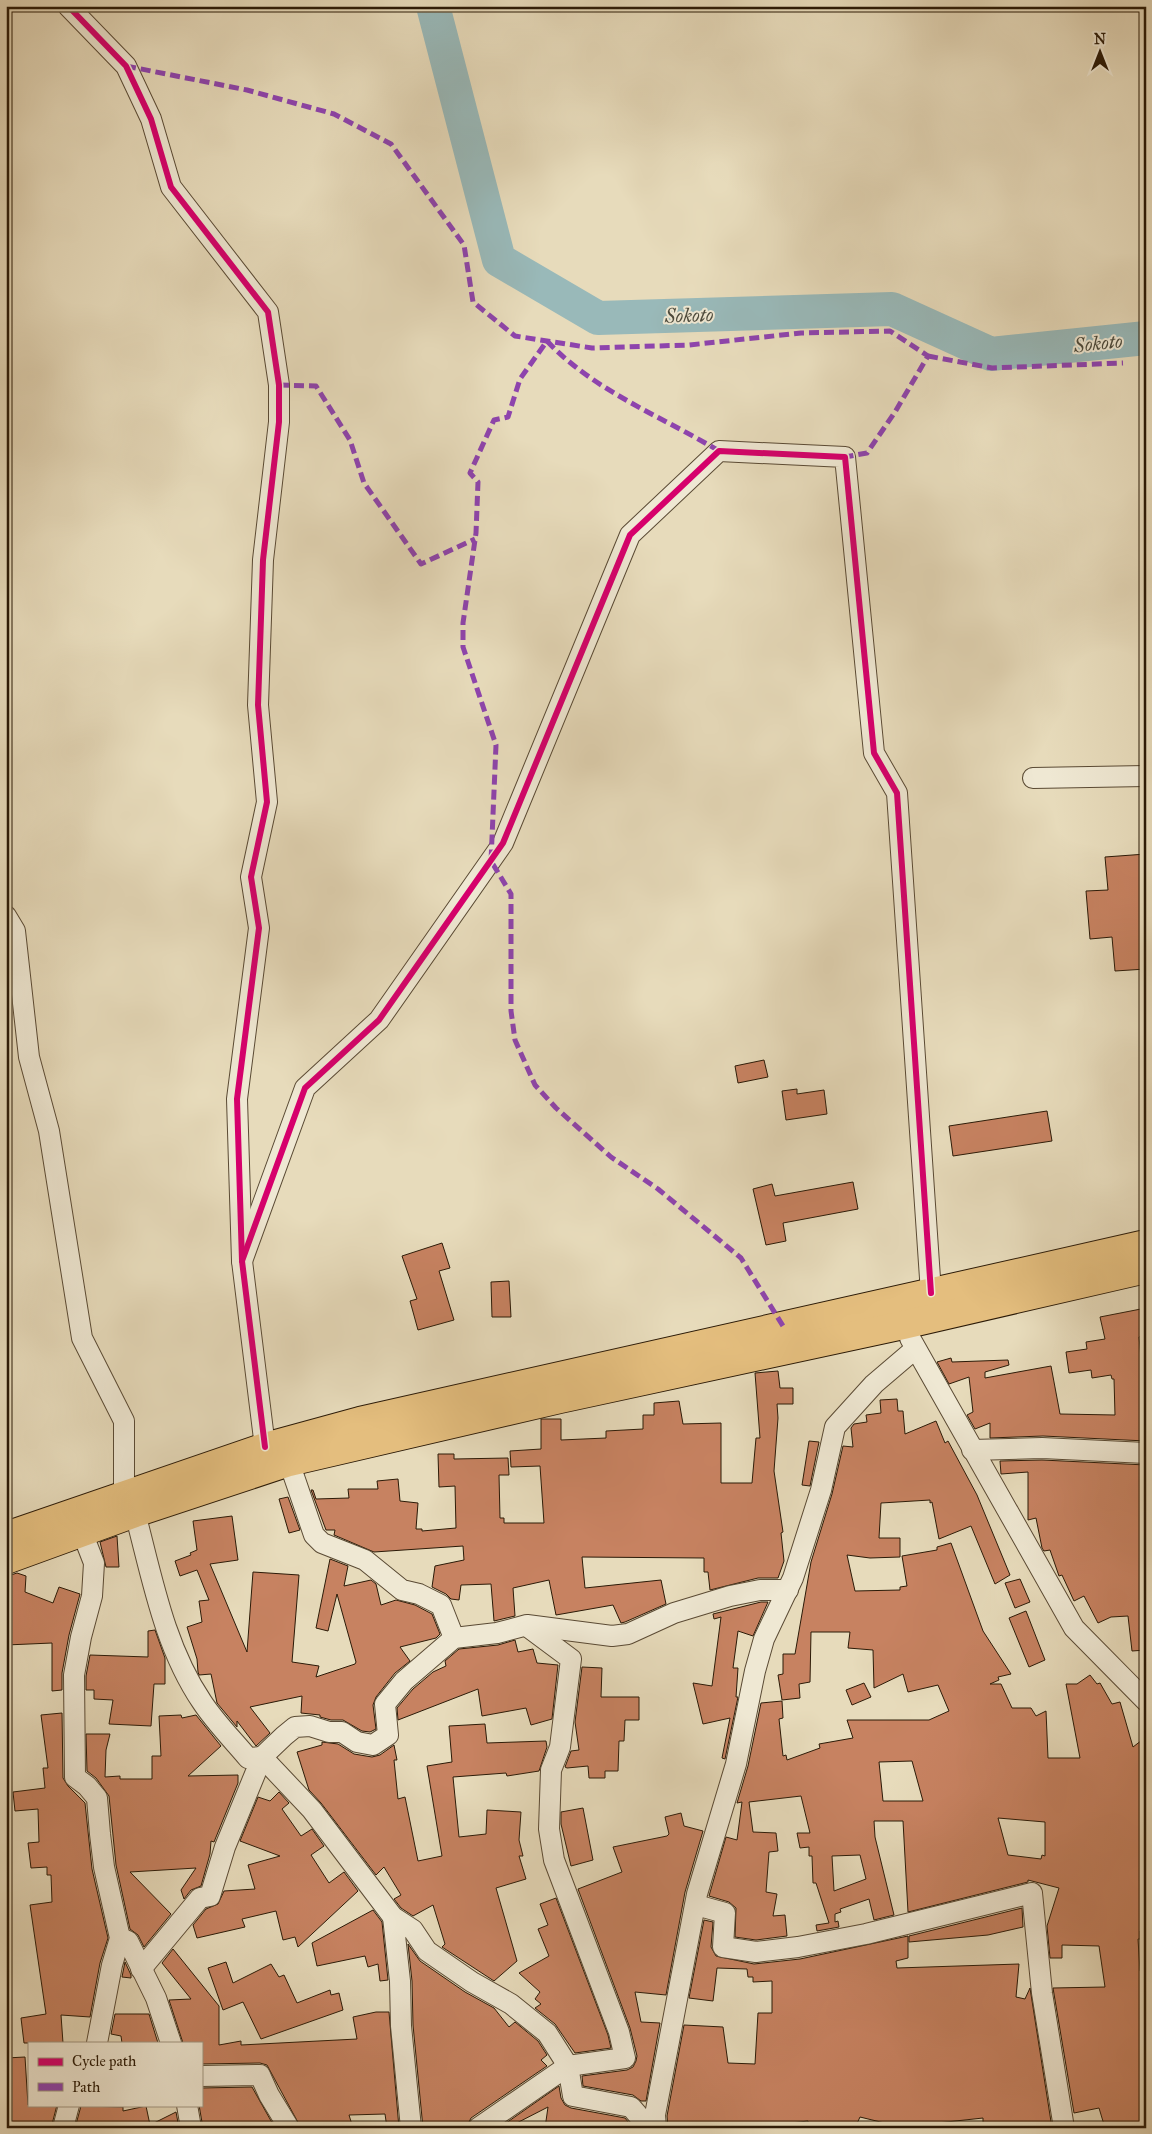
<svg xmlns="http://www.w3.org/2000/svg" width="1152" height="2134" viewBox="0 0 1152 2134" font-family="'IM FELL Great Primer',serif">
  <rect width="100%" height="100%" fill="#e7dbbb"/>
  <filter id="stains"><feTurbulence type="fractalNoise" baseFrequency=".004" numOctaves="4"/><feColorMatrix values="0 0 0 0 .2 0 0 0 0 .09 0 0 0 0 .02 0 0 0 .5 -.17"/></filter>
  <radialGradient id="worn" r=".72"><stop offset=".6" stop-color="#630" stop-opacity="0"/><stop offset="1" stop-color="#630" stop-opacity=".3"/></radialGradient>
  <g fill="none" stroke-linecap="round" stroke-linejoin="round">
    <polyline stroke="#99b9b9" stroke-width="34" points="433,6 499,260 598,318 892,309 991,354 1146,338"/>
  </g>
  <g fill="#c78261" stroke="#2b1a07" fill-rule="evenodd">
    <polygon points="1146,854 1146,969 1115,971 1112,937 1090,939 1086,891 1108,890 1105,857"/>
    <polygon points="764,1060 768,1077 738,1083 735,1066"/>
    <polygon points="797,1089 797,1094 824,1090 827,1114 786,1120 782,1091"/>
    <polygon points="1047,1111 1052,1141 953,1156 949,1126"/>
    <polygon points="853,1182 858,1209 783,1223 786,1241 766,1245 753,1189 772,1184 775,1196"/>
    <polygon points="442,1243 450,1268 439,1271 454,1320 418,1330 410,1301 417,1299 402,1256"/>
    <polygon points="509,1281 511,1317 492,1317 491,1282"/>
    <polygon points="1146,1308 1146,1335 1139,1337 1143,1380 1144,1437 1146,1437 1146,1441 1043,1436 990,1438 990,1423 975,1429 967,1415 973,1412 969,1377 949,1384 937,1362 951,1358 952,1362 1008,1360 1009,1365 985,1372 985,1378 1051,1366 1060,1414 1115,1415 1114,1379 1112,1379 1111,1375 1092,1378 1091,1370 1069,1373 1066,1352 1087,1349 1086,1342 1105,1339 1100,1317"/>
    <polygon points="778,1371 780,1388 793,1388 793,1404 777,1404 778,1418 774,1471 783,1532 781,1533 784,1561 778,1578 758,1578 710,1590 708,1572 704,1572 704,1558 582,1557 585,1588 661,1580 666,1604 625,1622 621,1623 613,1605 556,1615 549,1580 513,1588 515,1616 494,1621 491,1584 461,1585 459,1600 451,1599 446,1594 432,1587 435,1566 464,1560 463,1546 374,1552 334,1535 335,1530 326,1530 311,1490 313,1490 316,1499 349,1498 348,1489 378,1489 377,1481 398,1479 400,1501 418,1503 416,1529 422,1529 422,1531 456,1528 455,1486 439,1487 438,1454 454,1454 454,1459 508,1458 509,1475 499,1475 500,1518 504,1518 504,1523 544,1523 540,1466 511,1467 510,1451 541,1449 541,1419 561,1419 561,1440 606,1438 606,1431 643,1429 643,1415 654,1415 654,1403 679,1401 683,1424 721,1423 721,1483 752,1483 756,1438 760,1438 755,1373"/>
    <path d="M 897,1399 L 898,1411 L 903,1411 L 905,1434 L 936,1421 L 945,1443 L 948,1441 L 977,1495 L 1010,1575 L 995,1584 L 971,1526 L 939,1539 L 932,1502 L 930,1503 L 930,1500 L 881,1503 L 879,1538 L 900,1538 L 900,1557 L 870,1558 L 847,1555 L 855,1591 L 900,1590 L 900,1587 L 907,1586 L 902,1556 L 937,1550 L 937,1547 L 951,1543 L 983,1631 L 1011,1674 L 998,1677 L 999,1680 L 990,1684 L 1001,1684 L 1012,1708 L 1031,1708 L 1036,1716 L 1046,1711 L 1048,1758 L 1080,1758 L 1066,1684 L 1077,1684 L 1090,1675 L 1097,1684 L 1100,1683 L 1112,1704 L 1120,1702 L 1133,1747 L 1146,1737 L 1146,1932 L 1140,1931 L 1140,1939 L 1138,1939 L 1140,1971 L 1146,1971 L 1146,2128 L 1105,2128 L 1099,2108 L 1074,2113 L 1053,1988 L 1105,1987 L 1099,1946 L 1062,1945 L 1062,1958 L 1050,1958 L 1047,1926 L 1059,1888 L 1028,1880 L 1028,1882 L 908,1912 L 903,1821 L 874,1821 L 875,1837 L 894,1915 L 874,1920 L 869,1899 L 840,1909 L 841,1912 L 835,1914 L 835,1922 L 838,1921 L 839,1927 L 817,1931 L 816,1925 L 829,1923 L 816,1883 L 813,1883 L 812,1856 L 809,1856 L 809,1847 L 800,1848 L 797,1833 L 810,1833 L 801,1796 L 749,1802 L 753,1832 L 776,1833 L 778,1851 L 769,1852 L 766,1892 L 777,1894 L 773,1916 L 785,1915 L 787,1936 L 756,1940 L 735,1937 L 736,1908 L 729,1902 L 709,1896 L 726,1837 L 737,1840 L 742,1802 L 737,1803 L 748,1766 L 761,1703 L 782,1701 L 783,1718 L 779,1719 L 783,1756 L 786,1755 L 787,1760 L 820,1748 L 819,1744 L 853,1738 L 847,1720 L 929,1720 L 949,1711 L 938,1685 L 908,1692 L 903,1674 L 874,1688 L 873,1650 L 848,1648 L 850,1632 L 811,1632 L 810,1682 L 799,1684 L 800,1698 L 782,1700 L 778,1675 L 783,1674 L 783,1654 L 795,1654 L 811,1562 L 832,1494 L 843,1446 L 853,1447 L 851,1428 L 854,1424 L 867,1422 L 866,1415 L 881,1413 L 880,1400 ZM 912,1761 L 923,1801 L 883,1801 L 879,1762 ZM 998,1818 L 1045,1822 L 1045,1856 L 1042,1855 L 1041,1859 L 1008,1855 ZM 860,1855 L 866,1879 L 834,1891 L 832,1856 Z"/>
    <polygon points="809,1441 819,1442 810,1486 802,1485"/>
    <polygon points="1042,1460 1146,1465 1146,1650 1132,1651 1128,1616 1111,1617 1098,1623 1084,1596 1074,1601 1062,1575 1059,1576 1050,1550 1044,1551 1042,1548 1036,1518 1028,1520 1028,1472 1001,1474 1000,1461"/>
    <polygon points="288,1497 300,1530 289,1533 279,1499"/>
    <polygon points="232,1516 238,1560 210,1564 247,1652 253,1572 299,1575 292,1662 319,1666 316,1677 355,1664 356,1662 337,1594 328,1631 316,1628 330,1559 348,1566 344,1586 371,1580 376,1584 381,1605 396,1600 415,1605 432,1614 440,1634 436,1638 400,1647 410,1661 395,1673 376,1697 373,1705 376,1729 370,1732 362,1731 343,1720 331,1720 320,1717 320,1715 301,1713 302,1696 250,1707 270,1733 256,1746 237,1721 237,1727 217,1703 211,1674 199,1675 198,1672 197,1659 187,1627 202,1622 199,1601 209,1600 197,1570 180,1576 175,1561 191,1555 190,1553 197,1550 193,1521"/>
    <polygon points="117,1536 119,1567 106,1567 100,1542"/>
    <polygon points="17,1573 26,1576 25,1592 53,1603 59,1587 80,1594 69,1635 62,1673 62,1690 52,1691 52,1643 6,1645 6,1607 11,1575"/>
    <polygon points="1020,1579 1030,1602 1015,1608 1005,1583"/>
    <polygon points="761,1602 768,1602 753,1636 738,1631 733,1668 738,1668 736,1697 738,1697 725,1759 722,1758 730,1718 703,1724 693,1683 712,1686 721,1617 714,1619 713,1614"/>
    <polygon points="1026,1611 1045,1660 1029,1667 1009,1618"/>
    <polygon points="155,1630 165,1658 165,1684 154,1684 151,1726 109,1724 113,1700 94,1699 94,1690 86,1690 86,1676 90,1655 148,1657 148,1631"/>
    <polygon points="515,1640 518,1652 533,1649 537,1663 558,1665 552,1719 531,1725 526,1708 482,1716 478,1689 398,1720 397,1708 413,1689 433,1672 446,1666 445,1661 459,1649 498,1645"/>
    <polygon points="582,1667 602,1668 601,1697 639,1697 639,1720 625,1720 624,1741 619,1741 618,1771 605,1771 605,1778 589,1778 588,1766 567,1768 565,1767 571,1751 579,1750 575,1722"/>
    <polygon points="864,1683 871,1697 852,1705 846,1690"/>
    <polygon points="62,1713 63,1778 68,1786 85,1803 92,1869 108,1938 100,1963 90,2017 61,2015 63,2043 24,2043 21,2018 46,2014 30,1905 52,1902 51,1875 47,1875 47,1867 31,1868 28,1843 39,1842 38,1809 15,1811 13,1792 45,1788 43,1768 48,1768 41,1715"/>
    <polygon points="181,1715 182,1718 196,1715 221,1746 188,1776 238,1775 238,1783 214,1842 211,1841 210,1854 201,1886 191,1890 184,1899 181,1890 196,1868 130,1872 171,1914 144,1947 138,1935 130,1929 116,1865 109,1796 96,1778 87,1771 86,1734 110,1734 106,1750 105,1777 120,1776 120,1779 152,1779 152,1756 161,1756 159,1716"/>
    <polygon points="485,1724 487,1743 546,1741 547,1747 539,1771 507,1776 506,1773 453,1777 459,1837 486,1834 487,1810 521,1812 519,1840 523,1856 519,1856 526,1879 496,1888 517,1961 494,1981 442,1947 445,1944 433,1905 413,1916 401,1908 394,1899 401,1895 384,1867 376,1875 321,1803 309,1790 297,1752 322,1745 322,1742 338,1744 354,1754 372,1757 380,1755 394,1745 397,1760 394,1760 398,1799 405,1797 418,1861 442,1856 427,1766 452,1762 449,1726"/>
    <polygon points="279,1792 289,1803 282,1809 301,1836 312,1829 324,1846 311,1855 329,1883 344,1872 358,1891 298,1947 295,1937 283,1940 276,1911 242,1919 245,1927 197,1938 193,1925 206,1909 218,1904 224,1891 255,1889 248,1865 280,1856 240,1841 258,1797 270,1801"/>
    <polygon points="583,1808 593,1860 571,1866 561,1824 561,1812"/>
    <polygon points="681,1813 684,1826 703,1831 685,1892 666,1995 635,1992 641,2022 660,2023 646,2101 641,2101 633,2095 583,2086 582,2076 627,2070 633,2067 636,2061 637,2056 630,2028 578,1889 622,1872 613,1847 667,1836 669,1834 665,1817"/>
    <polygon points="556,1898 608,2035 611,2048 575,2053 555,2024 535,2008 541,2004 535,1999 540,1992 519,1973 549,1956 538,1929 548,1925 540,1904"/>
    <polygon points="1022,1908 1023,1927 988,1935 909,1942 909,1936"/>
    <polygon points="373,1910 382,1922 388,1980 380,1981 378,1964 368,1967 365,1956 317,1966 312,1943"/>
    <polygon points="704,1920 713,1922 711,1947 716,1956 754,1964 800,1959 908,1936 908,1958 896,1961 897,1968 1019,1964 1016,1997 1025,1999 1030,1988 1052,2128 983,2128 983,2118 928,2124 927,2128 905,2128 860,2117 855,2128 808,2128 808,2121 765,2126 765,2128 668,2128 667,2116 684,2025 723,2027 728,2063 755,2064 758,2013 772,2013 772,1981 753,1982 753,1977 748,1977 747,1969 717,1968 713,2001 689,1998"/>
    <polygon points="408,1944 420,1961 465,1992 494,2008 509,2027 515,2022 538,2041 547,2055 541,2060 547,2066 471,2118 466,2128 423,2128 413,2025 412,1981"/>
    <polygon points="173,1949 219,2006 219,2045 241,2041 241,2045 357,2039 353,2017 376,2012 389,2012 399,2128 387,2128 385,2114 349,2115 353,2128 301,2128 267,2065 260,2063 201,2064 201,2043 183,2043 169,2000 191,1999 162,1963"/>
    <polygon points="125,1962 131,1975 131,1978 122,1977"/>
    <polygon points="226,1962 233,1983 271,1964 279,1977 284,1975 297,2003 330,1990 331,1995 339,1993 343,2010 261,2039 243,2002 223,2010 208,1968"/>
    <polygon points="115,2014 149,2014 158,2043 122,2043 121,2036 111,2034"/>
    <polygon points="25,2057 28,2105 57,2105 51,2128 6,2128 6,2058"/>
    <polygon points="559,2086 561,2098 565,2105 571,2108 625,2118 633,2128 545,2128 548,2107 507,2128 499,2128"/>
    <polygon points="252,2087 275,2128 203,2128 199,2105 201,2105 201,2088"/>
    <polygon points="81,2106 123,2107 123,2111 146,2106 150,2125 176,2112 179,2128 75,2128"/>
  </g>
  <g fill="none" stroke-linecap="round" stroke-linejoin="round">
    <defs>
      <g id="minor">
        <polyline points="68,6 126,66 151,119 171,187 268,312 279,385 279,422 263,560 258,705 267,802 251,877 259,928 237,1099 242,1261 265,1447"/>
        <polyline points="1033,778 1146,776"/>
        <polyline points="6,916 15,931 29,1057 49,1131 82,1338 124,1421 124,1495"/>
        <polyline points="242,1261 305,1088 379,1020 503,843 630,535 719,451 845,457 874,753 897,793 931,1293"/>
        <polyline points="910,1338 1074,1628 1146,1701"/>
        <polyline points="972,1450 1042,1448 1146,1453"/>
        <polyline points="289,1462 314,1535 322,1543 365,1560 402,1590 419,1594 441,1605 454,1638"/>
        <path d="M 135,1513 C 152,1577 164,1646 202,1702 C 215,1722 233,1740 248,1758 L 262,1757"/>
        <polyline points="82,1532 94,1563 92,1596 81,1637 74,1675 75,1777 87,1786 97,1798 100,1834 104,1867 120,1938 112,1965 97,2043"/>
        <polyline points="262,1757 312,1810 393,1917 413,1930 427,1951 472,1982 511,2004 547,2033 568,2066 573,2096 631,2107 644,2122 645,2128"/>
        <polyline points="696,1905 725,1913 723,1947 756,1952 798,1947 866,1934 1032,1893 1042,1993 1064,2128"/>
        <polyline points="393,1917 400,1981 401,2026 411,2128"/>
        <polyline points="120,1938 128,1941 156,1998 171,2043"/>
        <polyline points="141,1969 200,1898 210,1896 225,1847 262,1757 284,1736 295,1727 310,1726 329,1732 342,1732 357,1742 373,1745 388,1735 385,1704 404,1681 454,1638 497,1633 527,1625 612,1636 628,1634 674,1613 730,1596 760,1590 788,1590"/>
        <polyline points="201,2076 260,2075 269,2095 289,2128"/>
        <polyline points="187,2105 191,2128"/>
        <polyline points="63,2128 69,2105"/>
        <polyline points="478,2128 568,2066 625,2058 619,2032 554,1860 549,1829 551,1770 560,1747 571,1659 528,1627"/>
        <polyline points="656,2128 655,2115 697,1894 736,1764 755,1671 764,1639 793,1578 821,1490 835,1427 874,1384 915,1349"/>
      </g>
      <g id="primary">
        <polyline points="6,1536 265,1447 360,1421 1146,1244"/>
        <polyline points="6,1560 135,1513 289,1462 560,1399 903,1325 1146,1269"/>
      </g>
    </defs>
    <use href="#minor" stroke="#5a4a34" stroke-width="22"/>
    <use href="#primary" stroke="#2b1a07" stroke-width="30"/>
    <use href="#minor" stroke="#efe8d3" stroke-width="20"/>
    <use href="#primary" stroke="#e4be7e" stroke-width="28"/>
    <g stroke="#8e44ad" stroke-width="5" stroke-dasharray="10 5" stroke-linecap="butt">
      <polyline points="126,66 247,90 334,114 391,144 464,245 473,302 515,336 592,348 689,345 801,333 890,331 928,356 895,412 867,453 845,457"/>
      <polyline points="928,356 992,368 1123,363"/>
      <polyline points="279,385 316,386 350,440 364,483 421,564 475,539"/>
      <path d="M 719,451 C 661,416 594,391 547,341 L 520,379 L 508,417 L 494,420 L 470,473 L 478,482 L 476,533 L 463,623 L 463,647 L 496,745 L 491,861 L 511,894 L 511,1011 L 515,1040 L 535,1085 L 556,1108 L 611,1157 L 658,1189 L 741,1258 L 783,1326"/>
    </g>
    <defs>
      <g id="cycleway">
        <polyline points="68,6 126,66 151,119 171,187 268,312 279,385 279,422 263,560 258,705 267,802 251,877 259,928 237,1099 242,1261 265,1447"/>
        <polyline points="242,1261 305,1088 379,1020 503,843 630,535 719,451 845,457 874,753 897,793 931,1293"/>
      </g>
    </defs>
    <use href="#cycleway" stroke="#efe8d3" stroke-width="9"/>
    <use href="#cycleway" stroke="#d6006c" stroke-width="6"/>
  </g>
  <g text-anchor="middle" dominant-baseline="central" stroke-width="4" stroke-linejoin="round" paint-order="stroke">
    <g font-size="20" font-style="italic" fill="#4c4a3c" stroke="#efe8d3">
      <text transform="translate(689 315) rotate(-2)">Sokoto</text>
      <text transform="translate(1098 343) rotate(-6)">Sokoto</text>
    </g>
  </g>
  <rect width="1152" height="2134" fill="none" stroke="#e7dbbb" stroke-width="25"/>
  <rect x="8" y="8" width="1137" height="2119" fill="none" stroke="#2b1a07" stroke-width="2.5"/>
  <rect x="12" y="12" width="1127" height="2109" fill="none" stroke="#2b1a07"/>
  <rect x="28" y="2042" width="175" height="65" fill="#efe8d3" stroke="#a19681"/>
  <rect x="38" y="2058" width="25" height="8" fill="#d6006c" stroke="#a19681"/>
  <text x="72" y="2066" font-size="15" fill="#2b1a07">Cycle path</text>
  <rect x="38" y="2083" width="25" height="8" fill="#8e44ad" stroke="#a19681"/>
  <text x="72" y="2092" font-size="15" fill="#2b1a07">Path</text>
  <g transform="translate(1100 52)" stroke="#efe8d3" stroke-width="4" paint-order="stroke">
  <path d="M0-4L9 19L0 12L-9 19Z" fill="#2b1a07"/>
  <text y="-8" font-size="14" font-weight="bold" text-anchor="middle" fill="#2b1a07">N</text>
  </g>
  <rect width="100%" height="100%" filter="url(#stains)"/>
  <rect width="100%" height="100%" fill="url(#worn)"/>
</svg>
